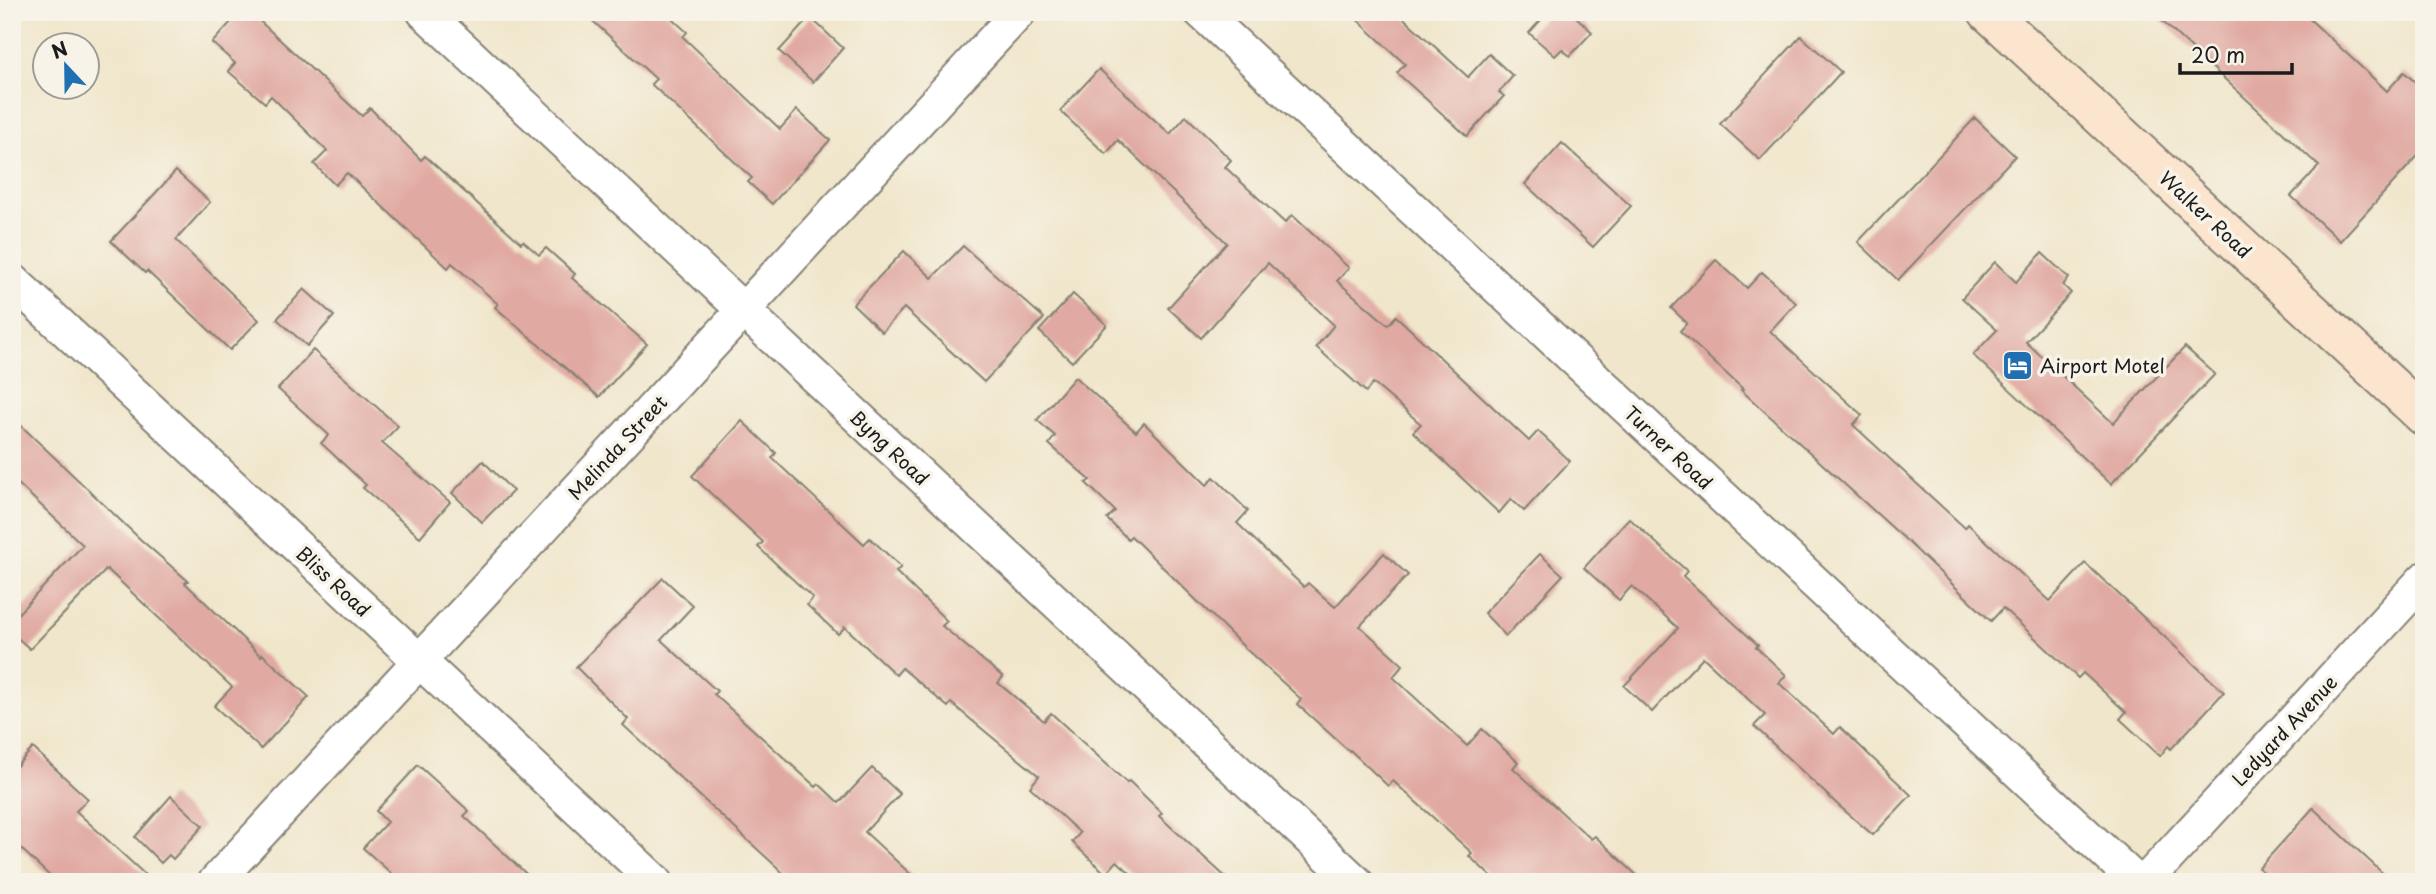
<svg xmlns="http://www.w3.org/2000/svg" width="2436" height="894" viewBox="0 0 2436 894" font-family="'Playpen Sans',sans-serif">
  <rect width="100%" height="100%" fill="#f7f3e8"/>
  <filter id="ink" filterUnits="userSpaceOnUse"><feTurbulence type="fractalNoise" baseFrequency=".0143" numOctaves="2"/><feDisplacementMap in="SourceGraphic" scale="14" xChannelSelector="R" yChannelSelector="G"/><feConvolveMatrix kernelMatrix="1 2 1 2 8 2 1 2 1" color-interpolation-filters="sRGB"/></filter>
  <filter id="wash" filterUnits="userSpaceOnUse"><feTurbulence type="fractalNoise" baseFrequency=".00686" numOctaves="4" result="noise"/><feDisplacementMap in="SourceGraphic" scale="28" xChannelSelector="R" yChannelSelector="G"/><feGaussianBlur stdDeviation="1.57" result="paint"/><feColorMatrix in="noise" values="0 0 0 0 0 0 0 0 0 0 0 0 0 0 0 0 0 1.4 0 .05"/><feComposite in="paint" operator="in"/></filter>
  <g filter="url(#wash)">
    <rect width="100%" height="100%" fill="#f0e6cb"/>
    <g id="blocks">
      <g fill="#e0a9a1">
        <polygon points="240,12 250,12 362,116 370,108 421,160 425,156 521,243 523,241 539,255 546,248 575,274 572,278 647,344 599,397 495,307 498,304 452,263 448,268 347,173 335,185 314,164 327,151 271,96 265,103 228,71 235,63 212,43"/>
        <polygon points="583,12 665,12 687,32 683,37 780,129 797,110 830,140 772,204 748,182 752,178 651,84 656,79"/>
        <polygon points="1349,12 1397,12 1468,77 1489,54 1513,76 1499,92 1504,96 1467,136 1397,73 1405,64"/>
        <polygon points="1548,12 1571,12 1592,32 1570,56 1562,49 1555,56 1529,33"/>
        <polygon points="2152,12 2302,12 2387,91 2404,72 2424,90 2424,149 2340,241 2291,196 2319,166"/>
        <polygon points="810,17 843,48 813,82 779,51"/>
        <polygon points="1801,36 1841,72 1760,160 1720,124"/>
        <polygon points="1099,69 1170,134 1186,116 1231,160 1225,167 1285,223 1292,215 1349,268 1337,281 1388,325 1396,316 1529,441 1538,431 1570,461 1524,511 1511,499 1499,513 1413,432 1421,424 1373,383 1366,392 1316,347 1334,325 1268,263 1201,338 1168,308 1227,243 1118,140 1106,154 1060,111"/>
        <polygon points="1975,118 2015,156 1898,280 1858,242"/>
        <polygon points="1562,143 1631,206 1593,247 1525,184"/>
        <polygon points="176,171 210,202 176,240 259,320 230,350 147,271 145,273 111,241"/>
        <polygon points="963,246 1044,318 984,382 904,308 882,332 853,304 904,251 932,278"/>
        <polygon points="2042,253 2069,278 2063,285 2071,293 2026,342 2113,423 2185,347 2215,374 2111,484 1973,355 1997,330 1962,298 1995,262 2016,282"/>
        <polygon points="1716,260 1747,288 1762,272 1796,303 1770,331 1862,415 1853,425 1965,528 1968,524 2050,601 2085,563 2224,692 2171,749 2168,746 2160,756 2120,719 2126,712 2083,673 2078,678 2003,608 1991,621 1907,541 1741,390 1743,389 1680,331 1687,323 1671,308"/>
        <polygon points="304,289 334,316 307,346 277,319"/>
        <polygon points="1073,294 1107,325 1072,362 1039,331"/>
        <polygon points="313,350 398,426 382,443 450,502 420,537 363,488 366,485 321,443 329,435 278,389"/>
        <polygon points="1075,377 1136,432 1144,423 1207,485 1214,477 1248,511 1237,523 1304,587 1308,583 1335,607 1384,553 1408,575 1360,626 1403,665 1393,677 1467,746 1482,729 1518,762 1513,768 1591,839 1595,836 1644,882 1497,882 1469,856 1472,853 1393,781 1388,786 1350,750 1349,751 1297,704 1301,699 1247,650 1131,536 1128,539 1107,519 1115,511 1086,483 1090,480 1049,444 1055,436 1037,420"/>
        <polygon points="12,417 140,539 188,581 185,583 261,656 262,654 309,697 261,749 214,706 232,687 107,569 30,649 12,633 12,620 83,545 12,478"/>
        <polygon points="742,421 776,453 772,458 864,544 870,538 901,567 896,572 947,621 942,626 1003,677 998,683 1044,721 1051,713 1127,783 1129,781 1162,813 1159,816 1231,882 1140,882 1117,861 1106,874 1072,842 1080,833 1030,787 1039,776 951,703 948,707 902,668 896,675 845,627 838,634 807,605 813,598 758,547 763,542 692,476"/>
        <polygon points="483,461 513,491 482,522 452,493"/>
        <polygon points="1629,518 1687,571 1683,576 1758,645 1756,647 1786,675 1779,683 1834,734 1840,727 1911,795 1873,835 1838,805 1754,726 1765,715 1703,657 1652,712 1624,686 1678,628 1632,586 1619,600 1584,568"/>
        <polygon points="1540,554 1563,575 1506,636 1484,613"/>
        <polygon points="663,578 693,606 661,640 717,691 714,694 816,787 819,784 839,803 872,768 900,794 865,832 919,882 793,882 623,725 628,719 576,667"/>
        <polygon points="33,748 88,799 76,811 153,882 56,882 12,840 12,771"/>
        <polygon points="418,765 469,811 464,816 535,882 401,882 363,848 387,822 376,811"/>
        <polygon points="171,796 203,826 173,859 169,855 161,863 135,837"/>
        <polygon points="2313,808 2392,882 2274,882 2259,868"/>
      </g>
    </g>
  </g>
  <g filter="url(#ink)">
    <use href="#blocks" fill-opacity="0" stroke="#868174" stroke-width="2"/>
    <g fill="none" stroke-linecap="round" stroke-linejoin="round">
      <defs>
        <g id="street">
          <polyline points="424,12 1356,882"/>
          <polyline points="1201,12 2137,882"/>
          <polyline points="12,280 656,882"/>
          <polyline points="215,882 1019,12"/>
          <polyline points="2145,882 2424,579"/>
        </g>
        <polyline id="secondary" points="1988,12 2424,416"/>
      </defs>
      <use href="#street" stroke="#868174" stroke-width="37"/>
      <use href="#secondary" stroke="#868174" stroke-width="42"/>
      <use href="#street" stroke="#fff" stroke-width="33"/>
      <use href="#secondary" stroke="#fce5cf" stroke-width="38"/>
    </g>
  </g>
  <defs>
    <symbol id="hotel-square" viewBox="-11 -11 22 22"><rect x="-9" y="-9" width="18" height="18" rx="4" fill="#1f6fb2" stroke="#f7f3e8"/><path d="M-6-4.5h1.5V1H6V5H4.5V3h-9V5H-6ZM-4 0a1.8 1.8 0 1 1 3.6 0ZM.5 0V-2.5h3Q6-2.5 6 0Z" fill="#fff"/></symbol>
  </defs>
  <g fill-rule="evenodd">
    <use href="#hotel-square" x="2000" y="348" width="35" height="35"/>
  </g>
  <g text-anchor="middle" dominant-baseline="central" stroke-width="7" stroke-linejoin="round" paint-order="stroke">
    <g font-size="19" fill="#1c1c1c" stroke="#f7f3e8">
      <text transform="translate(2206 214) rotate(43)">Walker Road</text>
      <text transform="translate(617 447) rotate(-47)">Melinda Street</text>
      <text transform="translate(890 447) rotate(43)">Byng Road</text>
      <text transform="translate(1669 447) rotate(43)">Turner Road</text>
      <text transform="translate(334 581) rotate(43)">Bliss Road</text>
      <text transform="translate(2284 730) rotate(-47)">Ledyard Avenue</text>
    </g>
    <g font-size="19" fill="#1c1c1c" stroke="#f7f3e8" text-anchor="start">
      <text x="2040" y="365">Airport Motel</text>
    </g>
  </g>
  <rect width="2436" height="894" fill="none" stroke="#f7f3e8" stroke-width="42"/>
  <g transform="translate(66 66) rotate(338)"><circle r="33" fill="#f7f3e8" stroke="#9f9d96" stroke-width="2"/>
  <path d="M0-5L12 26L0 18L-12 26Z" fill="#1f6fb2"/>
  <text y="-10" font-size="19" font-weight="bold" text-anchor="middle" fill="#1c1c1c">N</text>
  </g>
  <path d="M2180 63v10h112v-10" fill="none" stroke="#1c1c1c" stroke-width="3.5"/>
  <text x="2191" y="63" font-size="21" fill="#1c1c1c" stroke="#f7f3e8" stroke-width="5" paint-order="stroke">20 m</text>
</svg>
